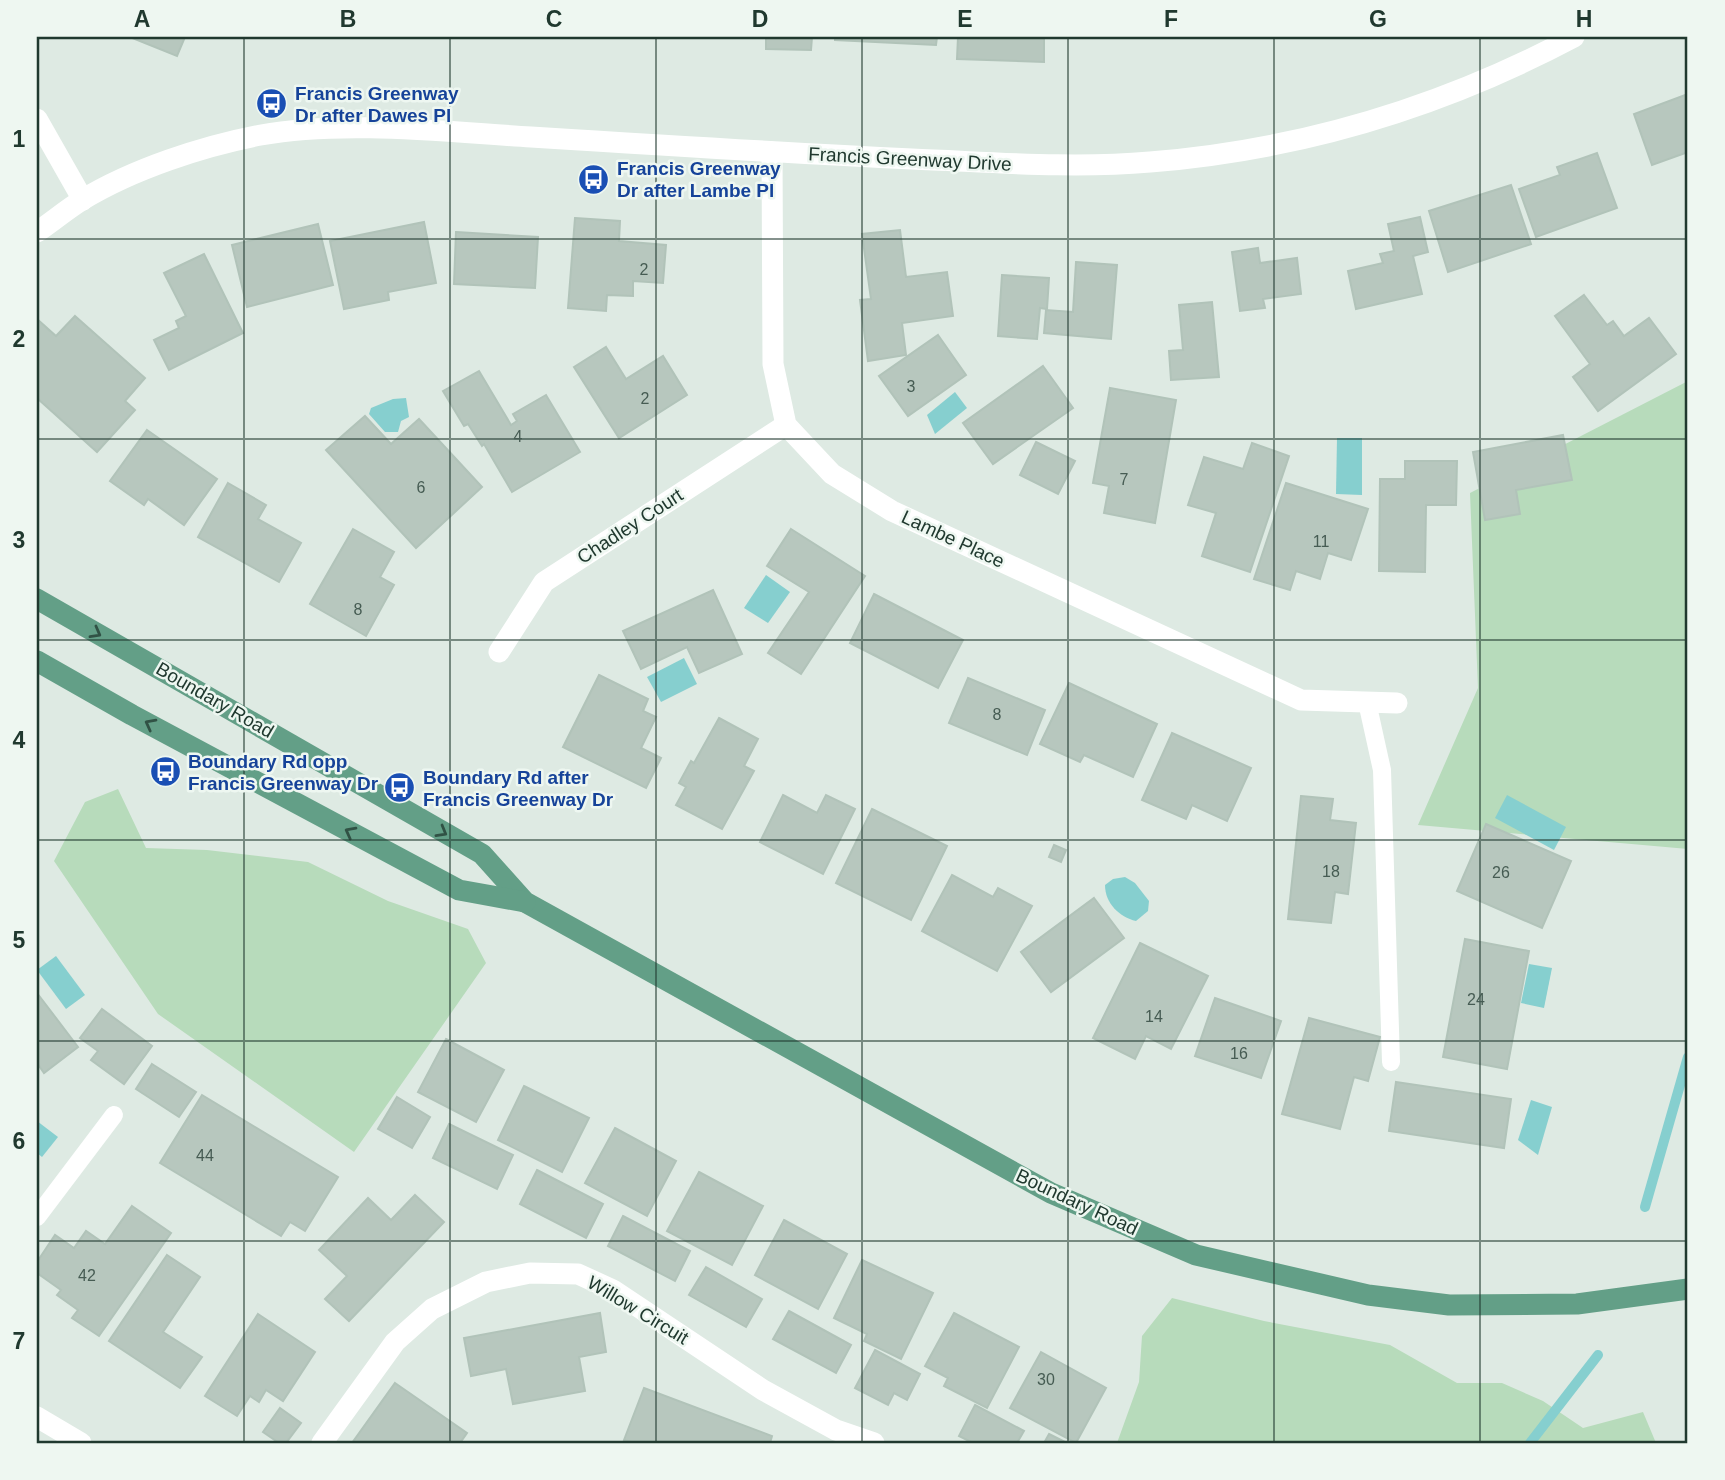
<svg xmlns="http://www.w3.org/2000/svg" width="1725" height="1480" viewBox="0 0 1725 1480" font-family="Helvetica,sans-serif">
  <rect width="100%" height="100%" fill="#deeae3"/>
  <g fill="#b7dbbb">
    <polygon points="1688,381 1688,849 1418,825 1478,688 1470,493"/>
    <polygon points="118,789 146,848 207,850 308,862 388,901 468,929 486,963 354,1152 158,1014 54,861 85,802"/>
    <polygon points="1172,1298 1264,1321 1390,1345 1457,1383 1502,1383 1543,1401 1583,1428 1643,1412 1656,1443 1117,1443 1139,1382 1142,1336"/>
  </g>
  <g fill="#86cfcf">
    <polygon points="955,392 967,408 935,434 927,415"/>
    <polygon points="406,398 409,417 401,421 398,432 385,432 369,414 371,408 393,399"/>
    <polygon points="1337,438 1362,438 1362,495 1336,494"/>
    <polygon points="766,575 790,592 768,623 744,608"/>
    <polygon points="684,658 697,684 661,702 647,677"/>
    <polygon points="1507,795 1566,827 1554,850 1495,818"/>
    <path d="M 1125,877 L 1135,883 L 1149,901 L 1148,911 L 1136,921 C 1119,917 1105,903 1105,885 L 1113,879 Z"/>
    <polygon points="56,956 85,995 66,1009 37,970"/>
    <polygon points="1529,964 1552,968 1544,1008 1521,1003"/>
    <polygon points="1531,1100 1552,1107 1538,1155 1518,1140"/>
    <polygon points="37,1121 58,1137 42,1157 37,1153"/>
  </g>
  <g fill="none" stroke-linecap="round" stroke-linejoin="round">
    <g stroke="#86cfcf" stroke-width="10">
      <polyline points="1645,1207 1688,1057"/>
      <polyline points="1530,1443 1598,1355"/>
    </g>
  </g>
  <g fill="#b7c7be" stroke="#b1c3b9" stroke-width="2">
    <polygon points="130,37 185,37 177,56"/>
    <polygon points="766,37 812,37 811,50 766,49"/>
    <polygon points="835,37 937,37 936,45 835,40"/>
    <polygon points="958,37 1044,37 1044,62 957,59"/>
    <polygon points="1688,94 1688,152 1652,165 1634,114"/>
    <polygon points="1597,153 1617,208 1536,237 1519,189 1560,175 1557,167"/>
    <polygon points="1511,185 1531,244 1448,272 1429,211"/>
    <polygon points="1420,217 1428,252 1413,256 1422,294 1356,309 1348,271 1383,263 1380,254 1394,251 1388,224"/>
    <polygon points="575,218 620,221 619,241 666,245 663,283 633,281 633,296 607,295 606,311 568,308"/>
    <polygon points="424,222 436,283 388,292 389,300 344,309 330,241"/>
    <polygon points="318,224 333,285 247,307 232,245"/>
    <polygon points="900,230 906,277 947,272 953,316 902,323 906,355 868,361 860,300 871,299 862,234"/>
    <polygon points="456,232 538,237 535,288 454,284"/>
    <polygon points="1258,248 1260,263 1297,258 1301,294 1263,299 1265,308 1240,311 1232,252"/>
    <polygon points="204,254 243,333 169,370 154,340 179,328 176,321 186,316 164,273"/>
    <polygon points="1076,262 1117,265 1111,339 1044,333 1046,310 1073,312"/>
    <polygon points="1002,275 1049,278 1047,309 1040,308 1037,339 998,336"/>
    <polygon points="1584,295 1607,325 1613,321 1624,336 1649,318 1676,354 1598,411 1573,377 1590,364 1555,316"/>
    <polygon points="1212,302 1219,377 1171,380 1169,351 1183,350 1179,305"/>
    <polygon points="75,316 145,378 125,401 135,410 97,452 37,398 37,319 56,336"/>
    <polygon points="938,335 966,375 908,416 879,376"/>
    <polygon points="606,347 626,379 663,356 687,395 619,438 574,367"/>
    <polygon points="1043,366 1073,408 993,464 963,423"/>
    <polygon points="479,371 511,425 517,421 513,414 546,395 580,452 512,492 484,444 482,446 468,424 464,426 443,391"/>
    <polygon points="1110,388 1176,400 1155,523 1104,513 1109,486 1093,483"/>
    <polygon points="365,416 391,444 419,419 482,487 416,548 326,450"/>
    <polygon points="147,430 217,479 184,525 148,499 144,505 110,481"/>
    <polygon points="1563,435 1572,480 1516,490 1520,514 1485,520 1473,452"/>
    <polygon points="1036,442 1075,461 1058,494 1020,475"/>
    <polygon points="1252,443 1289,456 1250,572 1202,556 1216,513 1188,505 1204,457 1243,469"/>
    <polygon points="1405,461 1457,461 1456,505 1426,505 1425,572 1379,571 1380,479 1405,479"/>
    <polygon points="228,483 266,505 258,519 301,543 279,582 198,537"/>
    <polygon points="1286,483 1368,509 1351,560 1328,553 1320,579 1296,571 1290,590 1254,579"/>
    <polygon points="353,529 394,552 380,577 394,585 366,636 310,604"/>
    <polygon points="791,529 865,576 801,674 768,653 809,592 767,566"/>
    <polygon points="713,590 742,654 699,673 687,647 641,669 623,631"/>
    <polygon points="874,594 963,640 938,688 850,643"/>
    <polygon points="599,675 648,699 643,711 656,717 641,748 661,758 646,788 563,747"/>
    <polygon points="968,678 1045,710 1027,755 949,723"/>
    <polygon points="1069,683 1157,724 1133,777 1084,755 1080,762 1040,744"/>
    <polygon points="719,718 758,739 744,766 754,771 722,829 676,805 686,787 679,783 691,761 694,763"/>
    <polygon points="1172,733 1251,768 1227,821 1192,805 1186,819 1142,800"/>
    <polygon points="783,795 817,813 826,795 855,809 823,874 760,842"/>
    <polygon points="1301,796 1333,799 1330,820 1356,823 1348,894 1335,892 1331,923 1288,919"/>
    <polygon points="872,809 947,846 911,920 836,883"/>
    <polygon points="1486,824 1571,861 1542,928 1457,891"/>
    <polygon points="1054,845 1066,850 1061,862 1049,857"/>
    <polygon points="952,875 993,897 998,888 1032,906 997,971 922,931"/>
    <polygon points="1094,898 1124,938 1051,992 1021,952"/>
    <polygon points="1465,939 1529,951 1507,1069 1443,1057"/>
    <polygon points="1140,943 1208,976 1171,1049 1146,1036 1135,1059 1093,1038"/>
    <polygon points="37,993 78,1047 44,1073 37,1063"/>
    <polygon points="1215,998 1281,1021 1261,1078 1195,1056"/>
    <polygon points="102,1009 152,1046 124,1084 91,1060 98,1051 80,1038"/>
    <polygon points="1309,1018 1380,1037 1368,1081 1354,1077 1340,1129 1282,1114"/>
    <polygon points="446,1039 504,1070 476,1122 418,1092"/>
    <polygon points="152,1064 196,1092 179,1117 136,1089"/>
    <polygon points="1396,1082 1511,1099 1504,1148 1389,1131"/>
    <polygon points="524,1086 589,1118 562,1172 498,1140"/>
    <polygon points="202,1095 338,1177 305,1231 290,1222 281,1236 160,1163"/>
    <polygon points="397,1097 430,1117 412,1148 378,1129"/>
    <polygon points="449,1124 513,1155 497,1189 433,1158"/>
    <polygon points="615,1128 676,1161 647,1216 585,1183"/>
    <polygon points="537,1170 603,1204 586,1238 520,1204"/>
    <polygon points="699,1172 763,1206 732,1265 667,1231"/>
    <polygon points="415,1195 444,1222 349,1321 325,1299 347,1276 319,1250 368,1198 391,1220"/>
    <polygon points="132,1206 171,1233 99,1336 72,1318 78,1310 57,1295 61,1290 37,1273 37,1262 55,1235 74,1248 86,1231 105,1244"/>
    <polygon points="623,1216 690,1251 675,1281 608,1246"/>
    <polygon points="784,1220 847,1254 818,1309 755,1275"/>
    <polygon points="167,1255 200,1277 163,1332 202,1357 180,1388 109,1341"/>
    <polygon points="862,1260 933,1293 901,1359 864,1341 867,1334 834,1318"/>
    <polygon points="706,1267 762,1299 746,1327 689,1295"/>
    <polygon points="789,1311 851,1345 836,1373 773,1339"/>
    <polygon points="600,1313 606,1352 579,1357 585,1391 513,1404 506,1369 471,1376 464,1338"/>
    <polygon points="954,1313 1019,1347 987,1408 944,1386 948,1378 925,1366"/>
    <polygon points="258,1314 315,1352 283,1401 266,1390 259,1402 250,1396 237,1416 205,1396"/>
    <polygon points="875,1350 920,1374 907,1400 894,1393 888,1405 855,1388"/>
    <polygon points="1041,1352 1106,1388 1076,1443 1010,1408"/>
    <polygon points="395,1383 467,1433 460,1443 352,1443"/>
    <polygon points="644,1388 772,1436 770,1443 634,1443 624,1440"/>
    <polygon points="975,1405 1024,1431 1017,1443 973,1443 959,1436"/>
    <polygon points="280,1408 301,1423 286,1443 279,1443 263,1432"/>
    <polygon points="1049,1434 1067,1443 1044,1443"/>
  </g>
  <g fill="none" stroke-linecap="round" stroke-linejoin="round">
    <g stroke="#fff" stroke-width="18">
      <polyline points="1367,702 1382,770 1391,1062"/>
      <polyline points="37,1217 114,1115"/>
    </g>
    <g stroke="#fff" stroke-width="21">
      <polyline points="37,119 83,200"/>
      <polyline points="772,152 773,364 786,425 832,474 892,511 1301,700 1397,703"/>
      <polyline points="499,652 544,582 786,425"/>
      <polyline points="37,1417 81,1443"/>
      <polyline points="322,1443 395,1342 432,1309 486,1282 530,1273 578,1274 613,1290 763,1390 836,1430 874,1443"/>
    </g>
    <path stroke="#fff" stroke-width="21" d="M 37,232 C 52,222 66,210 82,200 C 133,169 203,146 261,135 C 343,120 447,132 531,137 C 658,145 785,153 912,159 C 991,162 1071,169 1150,162 C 1300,150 1442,107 1574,37"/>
    <g stroke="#639f87" stroke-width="21">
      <polyline points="37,599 482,854 525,902 1051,1193 1196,1255 1368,1295 1449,1305 1577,1304 1688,1289"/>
      <polyline points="37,661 132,715 459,890 525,902"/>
    </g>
  </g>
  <defs><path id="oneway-chevron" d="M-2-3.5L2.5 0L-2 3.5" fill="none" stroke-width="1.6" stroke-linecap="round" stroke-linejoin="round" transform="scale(1.75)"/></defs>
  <g stroke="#315245">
    <use href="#oneway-chevron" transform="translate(96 633) rotate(29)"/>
    <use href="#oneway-chevron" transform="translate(150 724) rotate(-152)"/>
    <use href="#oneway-chevron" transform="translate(350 832) rotate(-152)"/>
    <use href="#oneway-chevron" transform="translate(442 832) rotate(30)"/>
  </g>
  <path fill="none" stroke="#20392f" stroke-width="2" stroke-opacity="0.55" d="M 244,37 L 244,1443M 450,37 L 450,1443M 656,37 L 656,1443M 862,37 L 862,1443M 1068,37 L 1068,1443M 1274,37 L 1274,1443M 1480,37 L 1480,1443M 37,239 L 1688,239M 37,439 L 1688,439M 37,640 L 1688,640M 37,840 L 1688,840M 37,1041 L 1688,1041M 37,1241 L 1688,1241"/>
  <defs>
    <symbol id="bus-disc" viewBox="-11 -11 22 22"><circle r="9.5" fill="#1a4fb4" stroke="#eef7f1"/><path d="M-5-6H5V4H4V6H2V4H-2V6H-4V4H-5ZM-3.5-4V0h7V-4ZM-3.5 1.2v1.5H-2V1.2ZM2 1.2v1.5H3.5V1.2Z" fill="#fff"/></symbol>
  </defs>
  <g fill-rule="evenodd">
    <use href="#bus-disc" x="254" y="86" width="35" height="35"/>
    <use href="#bus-disc" x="576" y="162" width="35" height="35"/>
    <use href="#bus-disc" x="148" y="754" width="35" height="35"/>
    <use href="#bus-disc" x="382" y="770" width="35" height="35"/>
  </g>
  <g text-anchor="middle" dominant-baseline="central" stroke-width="5" stroke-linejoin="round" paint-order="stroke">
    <g font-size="16" fill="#465c53">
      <text x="644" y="269">2</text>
      <text x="911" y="386">3</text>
      <text x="645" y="398">2</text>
      <text x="518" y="436">4</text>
      <text x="1124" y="479">7</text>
      <text x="421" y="487">6</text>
      <text x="1321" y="541">11</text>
      <text x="358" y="609">8</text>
      <text x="997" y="714">8</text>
      <text x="1331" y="871">18</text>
      <text x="1501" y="872">26</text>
      <text x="1476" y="999">24</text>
      <text x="1154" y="1016">14</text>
      <text x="1239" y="1053">16</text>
      <text x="205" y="1155">44</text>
      <text x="87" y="1275">42</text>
      <text x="1046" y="1379">30</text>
    </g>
    <g font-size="19" font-weight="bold" fill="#164399" stroke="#eef7f1" text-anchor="start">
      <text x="295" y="93">Francis Greenway<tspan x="295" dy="22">Dr after Dawes Pl</tspan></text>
      <text x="617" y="168">Francis Greenway<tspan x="617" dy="22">Dr after Lambe Pl</tspan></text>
      <text x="188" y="761">Boundary Rd opp<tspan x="188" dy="22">Francis Greenway Dr</tspan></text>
      <text x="423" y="777">Boundary Rd after<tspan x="423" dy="22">Francis Greenway Dr</tspan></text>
    </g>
    <g font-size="19" fill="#20392f" stroke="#eef7f1">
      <text transform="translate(910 159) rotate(3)">Francis Greenway Drive</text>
      <text transform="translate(630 526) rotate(-33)">Chadley Court</text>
      <text transform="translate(953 539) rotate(25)">Lambe Place</text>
      <text transform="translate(215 700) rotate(30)">Boundary Road</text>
      <text transform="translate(1077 1202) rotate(25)">Boundary Road</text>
      <text transform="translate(638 1310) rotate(31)">Willow Circuit</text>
    </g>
  </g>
  <rect width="1725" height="1480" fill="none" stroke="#eef7f1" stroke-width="77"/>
  <rect x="38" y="38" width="1648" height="1404" fill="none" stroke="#20392f" stroke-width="2.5"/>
  <g font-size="23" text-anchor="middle" font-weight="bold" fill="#20392f">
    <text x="142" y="27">A</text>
    <text x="348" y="27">B</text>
    <text x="554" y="27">C</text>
    <text x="760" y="27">D</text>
    <text x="965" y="27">E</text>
    <text x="1171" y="27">F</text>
    <text x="1378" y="27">G</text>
    <text x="1584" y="27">H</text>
    <text x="19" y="147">1</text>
    <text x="19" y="347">2</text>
    <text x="19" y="548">3</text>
    <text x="19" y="748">4</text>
    <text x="19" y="948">5</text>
    <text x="19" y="1149">6</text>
    <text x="19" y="1349">7</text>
  </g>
</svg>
